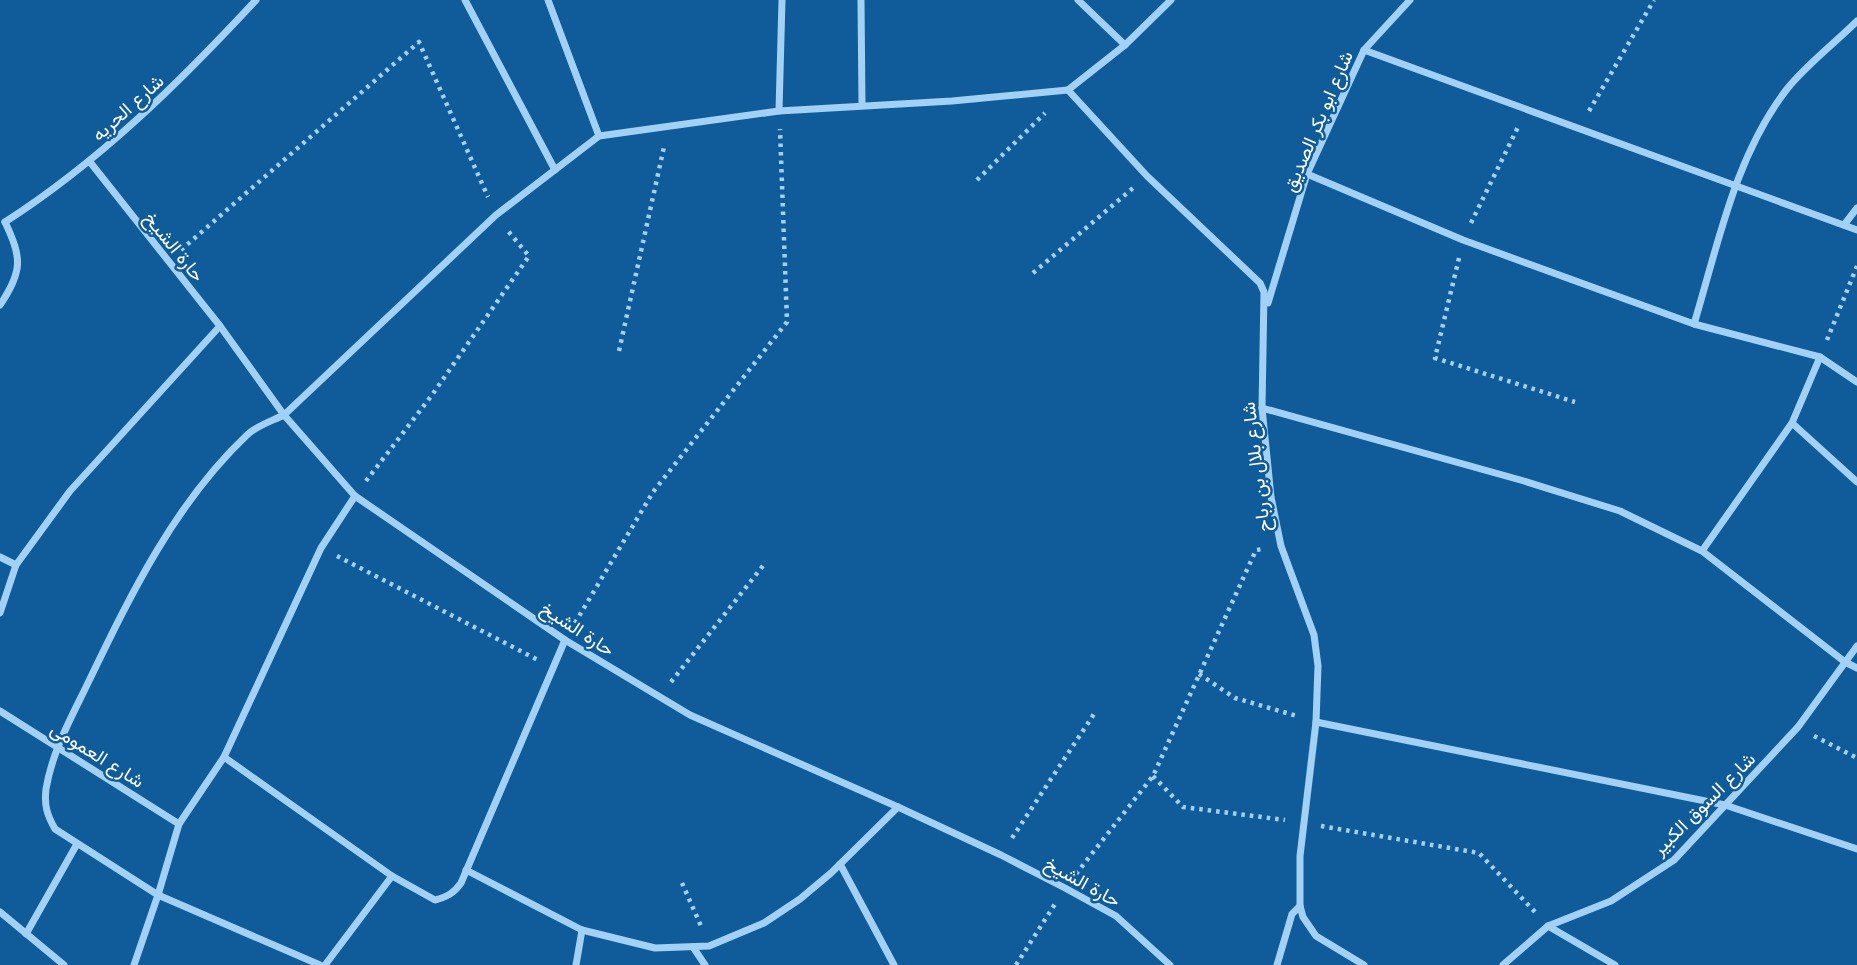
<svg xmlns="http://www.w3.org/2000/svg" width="1857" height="965" viewBox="0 0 1857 965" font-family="Lato,Vazirmatn,sans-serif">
  <rect width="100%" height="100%" fill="#105c9a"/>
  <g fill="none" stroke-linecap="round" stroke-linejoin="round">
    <g stroke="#a2d1f5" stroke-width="4.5" stroke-dasharray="3.5 5" stroke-linecap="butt">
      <polyline points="1589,111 1654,0"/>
      <polyline points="977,180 1045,113"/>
      <polyline points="1471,223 1518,127"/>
      <polyline points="181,250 419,42 488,197"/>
      <polyline points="1459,258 1435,358 1575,402"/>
      <polyline points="1033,273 1133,188"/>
      <polyline points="1827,340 1857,266"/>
      <polyline points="619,351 664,147"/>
      <polyline points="366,481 432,395 529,256 508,231"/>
      <polyline points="337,556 538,660"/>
      <polyline points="575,623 653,492 787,322 780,129"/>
      <polyline points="1199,674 1235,698 1297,716"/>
      <polyline points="671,682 766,562"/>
      <polyline points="1814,736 1857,758"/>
      <polyline points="1153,776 1183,807 1285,820"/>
      <polyline points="1321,826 1479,853 1536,913"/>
      <polyline points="1012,838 1096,711"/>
      <polyline points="1076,874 1153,776 1256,550 1263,549"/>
      <polyline points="682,883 701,926"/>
      <polyline points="1016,965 1055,904"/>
    </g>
    <g stroke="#a2d1f5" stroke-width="7">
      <polyline points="465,0 555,170"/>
      <polyline points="548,0 599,136"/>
      <polyline points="861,0 862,105"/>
      <polyline points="1078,0 1125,45"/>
      <polyline points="1364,50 1857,230"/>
      <polyline points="1068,90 1147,176 1260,283 1264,292 1262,408 1271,497 1281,546 1314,635 1318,666 1316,722 1300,856 1300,906 1303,917 1316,936 1364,965"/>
      <polyline points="1068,90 1125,45 1171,0"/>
      <polyline points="779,111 782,0"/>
      <polyline points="90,162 220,326 284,415 355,496 565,640 690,715 898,807 1001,855 1065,888 1116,916 1170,965"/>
      <polyline points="1307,174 1463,240 1694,324 1820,357 1857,382"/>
      <path d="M 5,222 C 100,161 180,82 256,0"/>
      <polyline points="1844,225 1857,208"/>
      <polyline points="1268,303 1307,174 1364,50 1410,0"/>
      <path d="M 0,305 C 23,271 22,258 5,222"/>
      <path d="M 1694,324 C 1718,245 1735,156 1787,89 C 1805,66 1836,42 1857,21"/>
      <polyline points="1262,408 1524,481 1620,511 1702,551 1845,662 1857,668"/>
      <polyline points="1792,423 1857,482"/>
      <polyline points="1702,551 1792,423 1820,357"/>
      <polyline points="0,557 16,565"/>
      <polyline points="0,613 16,565 70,491 220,326"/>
      <polyline points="0,711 179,824"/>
      <polyline points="1316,722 1725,805 1857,849"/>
      <path d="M 224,757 L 392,876 L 435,900 C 447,897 454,893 461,883 L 565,640"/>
      <polyline points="840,864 894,965"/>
      <polyline points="466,870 582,930 655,948 709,946 764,923 800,899 831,873 898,807"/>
      <polyline points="0,912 64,965"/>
      <polyline points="1548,926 1615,965"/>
      <polyline points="26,934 77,844"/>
      <polyline points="693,947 705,965"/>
      <polyline points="134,965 158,895 179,824 224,757 321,548 355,496"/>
      <path d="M 320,965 L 158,895 L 55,829 C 47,815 44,805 46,789 C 52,752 71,718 87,685 C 130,596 174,504 247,435 C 256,426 272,421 284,415 L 496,215 L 599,136 L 779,111 L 952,101 L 1068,90"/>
      <polyline points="325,965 392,876"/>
      <polyline points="576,965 582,930"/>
      <polyline points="1277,965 1292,914 1300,906"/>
      <polyline points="1503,965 1548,926 1611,901 1674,860 1798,727 1857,646"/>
    </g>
  </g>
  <g text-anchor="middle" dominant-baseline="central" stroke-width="5" stroke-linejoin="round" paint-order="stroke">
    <g font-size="19" fill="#fff" stroke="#105c9a">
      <text transform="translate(127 107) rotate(-42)">شارع الحريه</text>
      <text transform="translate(1317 121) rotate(-67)">شارع ابو بكر الصديق</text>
      <text transform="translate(175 246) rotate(51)">حارة الشيخ</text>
      <text transform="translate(1255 467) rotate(-97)">شارع بلال بن رباح</text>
      <text transform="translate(578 628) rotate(33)">حارة الشيخ</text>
      <text transform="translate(98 754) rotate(32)">شارع العمومى</text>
      <text transform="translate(1703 803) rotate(-45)">شارع السوق الكبير</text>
      <text transform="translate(1083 881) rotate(29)">حارة الشيخ</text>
    </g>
  </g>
</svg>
